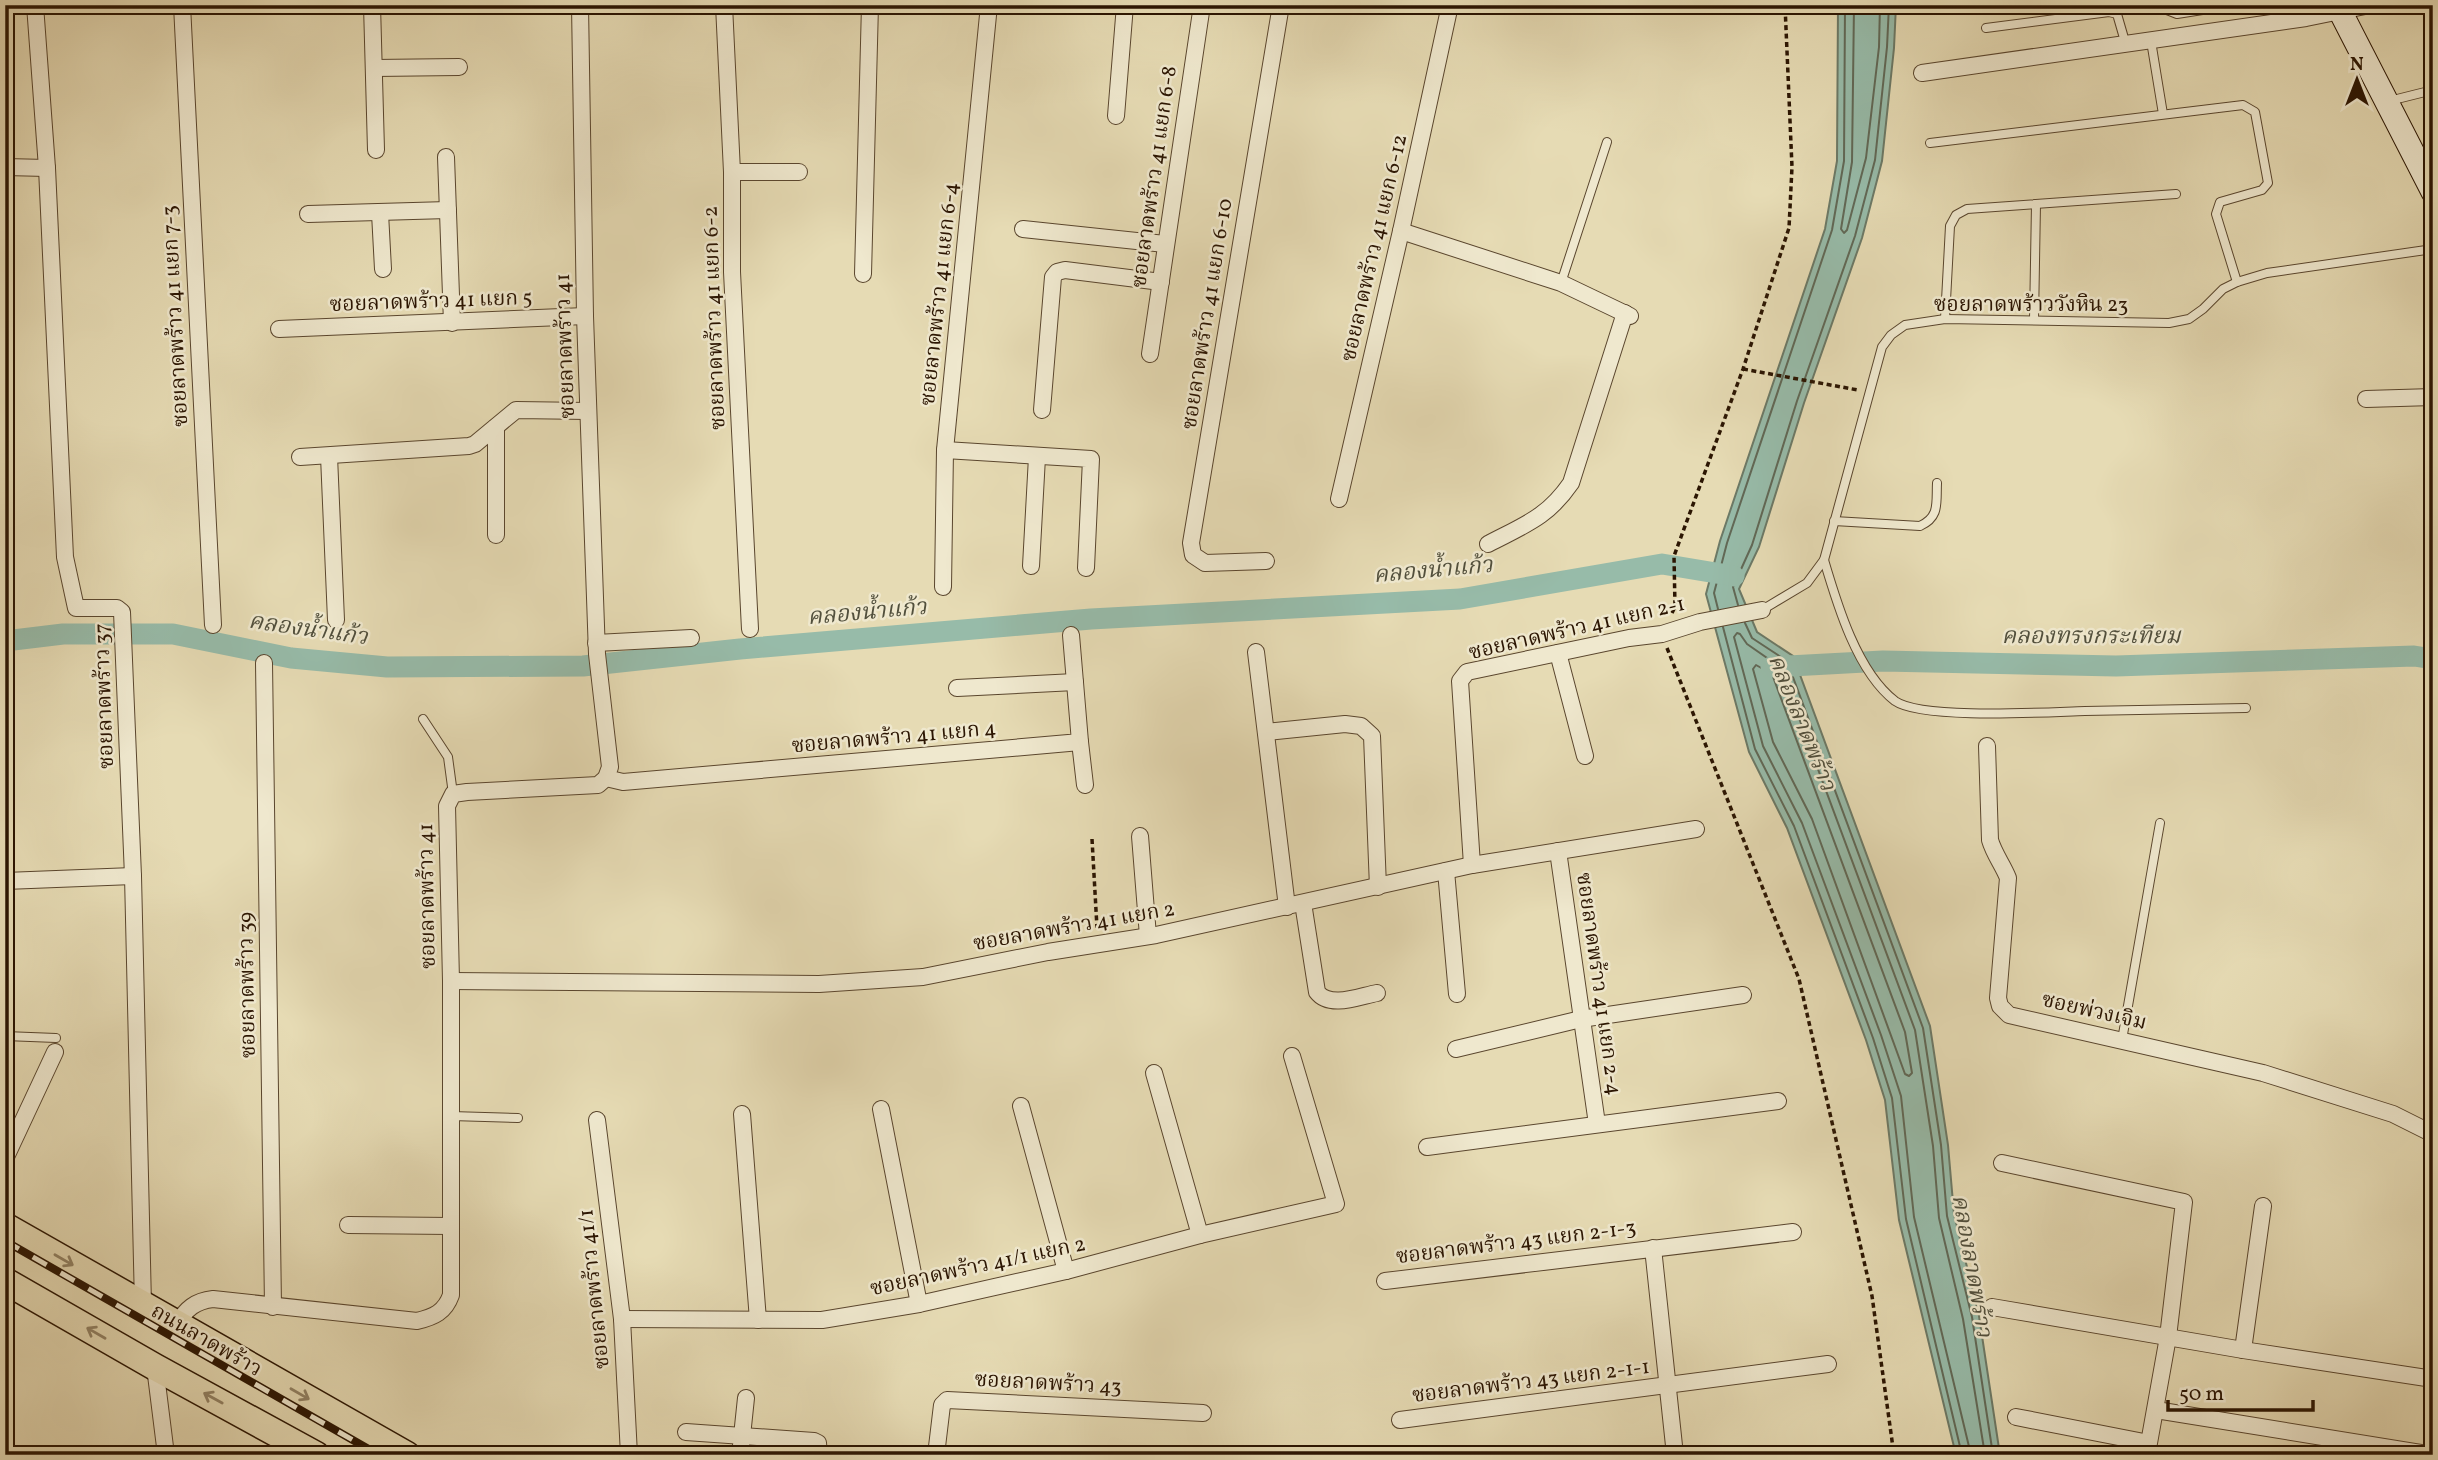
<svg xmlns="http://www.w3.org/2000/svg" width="2438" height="1460" viewBox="0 0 2438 1460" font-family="Vollkorn,'Noto Serif Thai',serif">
  <rect width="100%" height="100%" fill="#e6dbb4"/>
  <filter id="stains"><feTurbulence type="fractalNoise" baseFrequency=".00286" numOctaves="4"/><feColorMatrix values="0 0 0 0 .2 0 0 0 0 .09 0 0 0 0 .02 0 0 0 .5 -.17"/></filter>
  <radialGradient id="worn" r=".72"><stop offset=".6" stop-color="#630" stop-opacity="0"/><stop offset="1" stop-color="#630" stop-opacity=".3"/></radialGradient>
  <polygon fill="#97bba9" stroke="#6c7966" stroke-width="2" points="1838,5 1896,5 1894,48 1882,161 1862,238 1804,403 1759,547 1739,589 1757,632 1793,656 1930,1026 1948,1145 1954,1214 1979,1316 2000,1455 1956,1455 1899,1220 1885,1100 1866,1040 1787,828 1749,752 1706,594 1720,541 1825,229 1837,161"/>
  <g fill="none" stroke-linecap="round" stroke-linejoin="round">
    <g stroke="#616856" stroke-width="2">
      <polyline points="1854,5 1852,162 1841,229 1844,233 1847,230 1866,158 1879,47 1880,5"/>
      <polyline points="1738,605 1733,587 1752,545 1797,401 1855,236 1875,160 1887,47 1889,5"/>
      <polyline points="1718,609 1714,593 1727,543 1832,230 1844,161 1845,5"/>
      <polyline points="1745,623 1752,638 1787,661 1923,1028 1941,1145 1947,1216 1972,1317 1993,1455"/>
      <polyline points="1723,627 1755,749 1794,826 1873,1038 1892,1098 1906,1219 1962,1455"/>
      <polygon points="1756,665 1772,674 1905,1032 1912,1073 1909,1076 1905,1074 1812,819 1773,742 1753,669"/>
      <polyline points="1971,1455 1914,1217 1901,1096 1881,1035 1802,823 1763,746 1734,637 1737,633 1740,634 1747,644 1780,667 1915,1030 1933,1146 1939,1218 1963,1319 1985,1455"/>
    </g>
    <g stroke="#97bba9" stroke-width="21">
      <polyline points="5,641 63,634 173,634 291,658 387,667 583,666 740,649 1091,619 1460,599 1662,564 1734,576"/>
      <polyline points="1771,667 1883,661 2116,666 2414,656 2433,659"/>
    </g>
    <defs>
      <g id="service">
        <polyline points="2166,5 2167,10 2177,14 2234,5"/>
        <polyline points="1986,28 2109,12 2117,14 2126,45"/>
        <polyline points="2151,41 2163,114"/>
        <polyline points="2389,101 2433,90"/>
        <polyline points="1930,143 2243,105 2255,112 2268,183 2262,190 2220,202 2216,214 2237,282"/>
        <polyline points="1561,283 1607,142"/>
        <polyline points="1945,319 1950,226 1956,215 1967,209 2176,194"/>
        <polyline points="2034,320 2036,204"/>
        <path d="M 1834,521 L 1920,526 C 1940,517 1936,503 1937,483"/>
        <path d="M 1824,560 C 1837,604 1857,672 1895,701 C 1922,720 2048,712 2085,711 C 2139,710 2192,709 2246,708"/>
        <polyline points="1762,610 1807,583 1824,560 1882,347 1891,335 1905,325 1945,319 2169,323 2189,319 2203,309 2223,289 2237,282 2267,273 2433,249"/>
        <polyline points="423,719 448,757 453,794"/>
        <polyline points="5,1036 56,1038"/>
        <polyline points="2122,1040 2160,823"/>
        <polyline points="451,1116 518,1118"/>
      </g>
      <g id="minor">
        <polyline points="35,5 47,168 65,557 76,608 117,608 122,612 133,876 143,1305"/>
        <polyline points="182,5 213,625"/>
        <polyline points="372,5 376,150"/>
        <polyline points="724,5 732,172 732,272 750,629"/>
        <polyline points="374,68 459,67"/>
        <polyline points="1922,73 2306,18 2370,5"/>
        <polyline points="1116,116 1125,5"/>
        <polyline points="446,157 452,323"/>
        <polyline points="5,167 47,168"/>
        <polyline points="732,172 799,172"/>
        <polyline points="380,213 383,269"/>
        <polyline points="308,214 448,210"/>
        <polyline points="1023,229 1165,244"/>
        <polyline points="1401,231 1561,283 1630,316"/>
        <polyline points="863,274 870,5"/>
        <polyline points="279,329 585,316"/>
        <polyline points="1150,354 1202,5"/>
        <polyline points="2366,399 2433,397"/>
        <polyline points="1042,410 1053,277 1057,272 1065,270 1161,282"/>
        <polyline points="496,427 496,535"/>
        <polyline points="945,450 1091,459 1086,568"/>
        <polyline points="329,456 336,620"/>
        <polyline points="300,457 469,446 475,444 516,410 588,411"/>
        <polyline points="1339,499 1401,231 1450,5"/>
        <path d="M 1488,544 C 1524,525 1547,518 1571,483 L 1625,313"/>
        <polyline points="1266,561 1205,563 1193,555 1191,543 1281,5"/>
        <polyline points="1031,566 1037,457"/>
        <polyline points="943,587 945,450 989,5"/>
        <polyline points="596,643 691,638"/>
        <polyline points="1256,652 1287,907"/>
        <polyline points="1558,653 1585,756"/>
        <polyline points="264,663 273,1307"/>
        <polyline points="957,688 1075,682"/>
        <polyline points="1266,732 1345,724 1361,726 1372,736 1378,887"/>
        <polyline points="1080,742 1085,785"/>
        <path d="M 1987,746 L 1990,840 C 1994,854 2003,865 2008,878 L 1998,998 L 2000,1006 L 2009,1015 L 2263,1073 L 2393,1114 L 2433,1134"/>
        <polyline points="606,778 623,782 1080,742 1071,635"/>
        <polyline points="1140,836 1148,936"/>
        <polyline points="1558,851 1597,1124"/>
        <polyline points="1472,865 1460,681 1467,672 1629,638 1662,634 1700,622 1762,610"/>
        <polyline points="1446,871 1457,994"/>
        <polyline points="5,881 133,876"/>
        <path d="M 1303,903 L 1317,992 C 1330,1009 1360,996 1377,993"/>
        <polyline points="451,981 819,984 923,977 1048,952 1156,935 1472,865 1696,829"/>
        <polyline points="1456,1049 1581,1019 1743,995"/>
        <polyline points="1154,1073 1200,1235"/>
        <polyline points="1021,1106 1066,1271"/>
        <polyline points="881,1109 919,1304"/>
        <polyline points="742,1114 758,1320"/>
        <polyline points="597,1120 622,1319 629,1455"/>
        <polyline points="1427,1147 1778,1101"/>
        <polyline points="5,1159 55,1052"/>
        <polyline points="2002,1163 2184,1202 2168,1337 2149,1443 2016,1417"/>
        <polyline points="348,1225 451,1226"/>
        <polyline points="1653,1248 1675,1455"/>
        <polyline points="1385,1281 1793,1232"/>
        <polyline points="1992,1307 2243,1350 2433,1379"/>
        <polyline points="622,1319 822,1320 919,1304 1066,1271 1200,1235 1336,1204 1292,1056"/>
        <path d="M 177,1324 C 186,1309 195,1301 213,1299 L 417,1321 C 434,1317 445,1312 451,1295 L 451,981 L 447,806 L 453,794 L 467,792 L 598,785 L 606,778 L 610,767 L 597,654 L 585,316 L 580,5"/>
        <polyline points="2243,1350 2263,1206"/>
        <polyline points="155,1367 166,1455"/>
        <polyline points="2156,1410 2433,1455"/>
        <polyline points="1400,1420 1828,1364"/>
        <polyline points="686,1432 814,1441 818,1443 819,1455"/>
        <polyline points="740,1455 746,1398"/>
        <polyline points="936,1455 942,1405 947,1400 1203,1413"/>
      </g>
      <polyline id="secondary" points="2337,5 2433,192"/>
      <g id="primary">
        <polyline points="5,1226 407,1455"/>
        <polyline points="5,1281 155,1367 316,1455"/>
      </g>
    </defs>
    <use href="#service" stroke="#5a462e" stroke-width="10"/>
    <use href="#minor" stroke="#5a462e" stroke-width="18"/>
    <use href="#secondary" stroke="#2b1502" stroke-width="25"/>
    <use href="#primary" stroke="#2b1502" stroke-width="29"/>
    <g stroke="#2b1502" stroke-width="3.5" stroke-dasharray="5 3.5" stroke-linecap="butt">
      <polyline points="1743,369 1858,390"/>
      <polyline points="1672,613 1675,607 1674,556 1743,369 1789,228 1792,167 1785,5"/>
      <polyline points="1667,648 1799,979 1872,1296 1894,1455"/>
      <polyline points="1092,839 1097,928"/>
    </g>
    <use href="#service" stroke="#efe8ce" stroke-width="8"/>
    <use href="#minor" stroke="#efe8ce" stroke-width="16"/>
    <use href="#secondary" stroke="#efe8ce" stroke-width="23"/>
    <use href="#primary" stroke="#e6dbb4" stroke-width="26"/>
    <defs>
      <polyline id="rail" points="5,1241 379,1455"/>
    </defs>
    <use href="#rail" stroke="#2b1502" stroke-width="8"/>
    <use href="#rail" stroke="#efe8ce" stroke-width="5" stroke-dasharray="16" stroke-linecap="butt"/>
  </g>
  <defs><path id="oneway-shaft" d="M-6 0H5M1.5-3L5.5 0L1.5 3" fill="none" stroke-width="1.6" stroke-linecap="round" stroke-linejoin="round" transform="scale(1.75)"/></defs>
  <g stroke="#928264">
    <use href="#oneway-shaft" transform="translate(64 1260) rotate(30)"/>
    <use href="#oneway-shaft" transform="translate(96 1333) rotate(-150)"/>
    <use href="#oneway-shaft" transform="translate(300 1394) rotate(30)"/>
    <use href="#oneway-shaft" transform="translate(213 1398) rotate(-151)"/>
  </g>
  <g text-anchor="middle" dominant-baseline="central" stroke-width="5" stroke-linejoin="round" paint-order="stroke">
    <g font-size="21" fill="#2b1502" stroke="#efe8ce">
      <text transform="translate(1155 177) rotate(-82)">ซอยลาดพร้าว 41 แยก 6-8</text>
      <text transform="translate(1375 248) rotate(-77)">ซอยลาดพร้าว 41 แยก 6-12</text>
      <text transform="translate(940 294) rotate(-84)">ซอยลาดพร้าว 41 แยก 6-4</text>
      <text transform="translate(431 302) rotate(-2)">ซอยลาดพร้าว 41 แยก 5</text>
      <text x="2031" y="305">ซอยลาดพร้าววังหิน 23</text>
      <text transform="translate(1208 314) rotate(-81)">ซอยลาดพร้าว 41 แยก 6-10</text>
      <text transform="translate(176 316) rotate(-93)">ซอยลาดพร้าว 41 แยก 7-3</text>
      <text transform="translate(715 318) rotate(-92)">ซอยลาดพร้าว 41 แยก 6-2</text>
      <text transform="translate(566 346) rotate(-92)">ซอยลาดพร้าว 41</text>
      <text transform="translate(1577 629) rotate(-13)">ซอยลาดพร้าว 41 แยก 2-1</text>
      <text transform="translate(105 696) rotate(-92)">ซอยลาดพร้าว 37</text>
      <text transform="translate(894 738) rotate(-5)">ซอยลาดพร้าว 41 แยก 4</text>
      <text transform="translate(428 896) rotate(-91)">ซอยลาดพร้าว 41</text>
      <text transform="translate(1074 927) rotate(-10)">ซอยลาดพร้าว 41 แยก 2</text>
      <text transform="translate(1598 984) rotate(82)">ซอยลาดพร้าว 41 แยก 2-4</text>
      <text transform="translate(248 985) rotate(-91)">ซอยลาดพร้าว 39</text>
      <text transform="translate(2094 1012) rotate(13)">ซอยพ่วงเจิม</text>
      <text transform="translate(1516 1243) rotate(-7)">ซอยลาดพร้าว 43 แยก 2-1-3</text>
      <text transform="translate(978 1267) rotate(-12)">ซอยลาดพร้าว 41/1 แยก 2</text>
      <text transform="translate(595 1289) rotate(-96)">ซอยลาดพร้าว 41/1</text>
      <text transform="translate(206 1341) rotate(30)">ถนนลาดพร้าว</text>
      <text transform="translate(1531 1382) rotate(-7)">ซอยลาดพร้าว 43 แยก 2-1-1</text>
      <text transform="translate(1048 1384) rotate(3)">ซอยลาดพร้าว 43</text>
    </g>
    <g font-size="23" font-style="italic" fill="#514f3c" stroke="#efe8ce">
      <text transform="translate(1433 571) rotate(-5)">คลองน้ำแก้ว</text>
      <text transform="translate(867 613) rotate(-5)">คลองน้ำแก้ว</text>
      <text transform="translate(308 630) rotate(8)">คลองน้ำแก้ว</text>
      <text x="2091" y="637">คลองทรงกระเทียม</text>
      <text transform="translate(1801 723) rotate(68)">คลองลาดพร้าว</text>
      <text transform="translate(1971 1266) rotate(80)">คลองลาดพร้าว</text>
    </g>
  </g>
  <rect width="2438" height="1460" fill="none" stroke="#e6dbb4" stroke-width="28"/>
  <rect x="7" y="7" width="2424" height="1446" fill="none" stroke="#2b1502" stroke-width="3.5"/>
  <rect x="14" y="14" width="2410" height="1432" fill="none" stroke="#2b1502" stroke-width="2"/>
  <g transform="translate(2357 80)" stroke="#efe8ce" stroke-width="5" paint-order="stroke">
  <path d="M0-5L12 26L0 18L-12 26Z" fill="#2b1502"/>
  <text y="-10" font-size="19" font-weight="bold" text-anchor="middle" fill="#2b1502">N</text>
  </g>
  <path d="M2168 1400v10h145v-10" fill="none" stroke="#2b1502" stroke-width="3.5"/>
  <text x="2179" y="1400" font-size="21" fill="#2b1502" stroke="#efe8ce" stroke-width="5" paint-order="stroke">50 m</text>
  <rect width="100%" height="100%" filter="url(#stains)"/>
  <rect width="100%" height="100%" fill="url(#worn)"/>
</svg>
